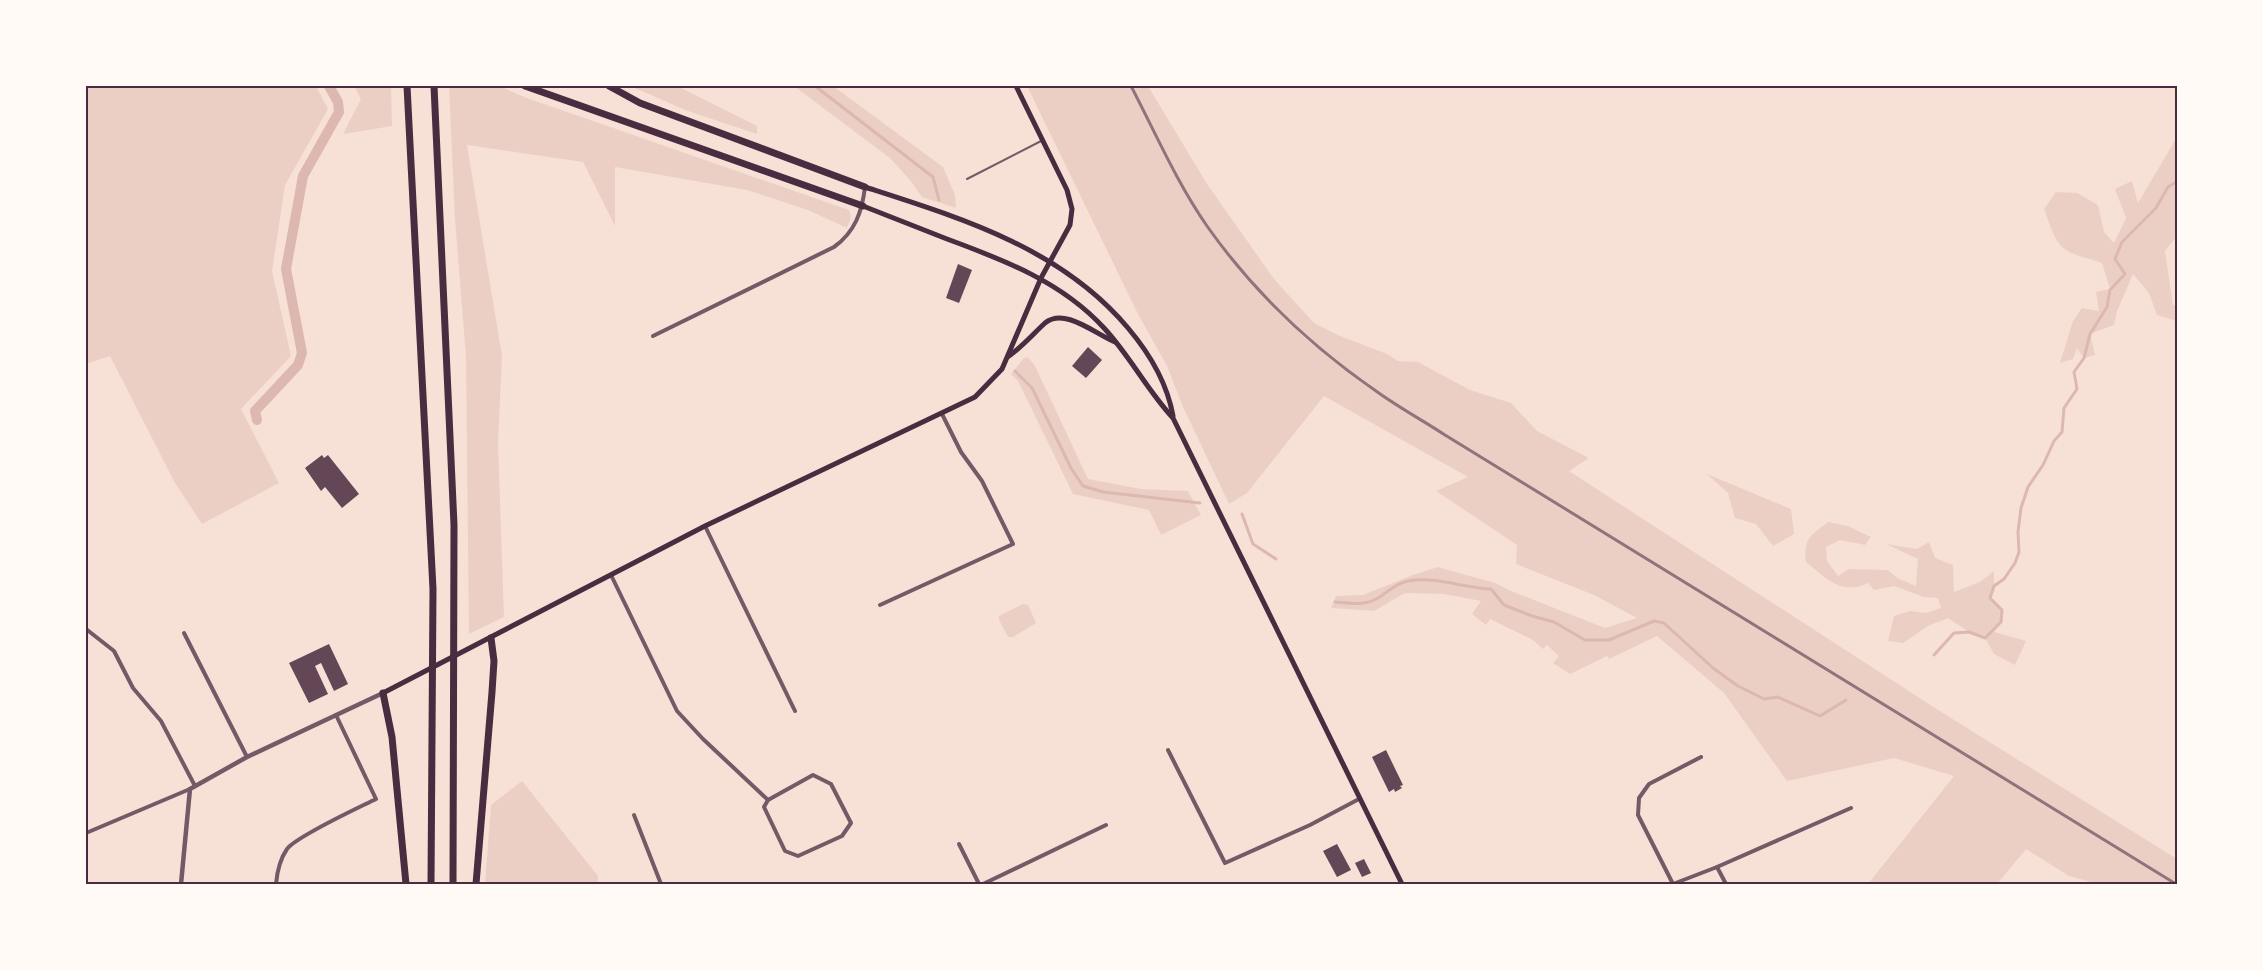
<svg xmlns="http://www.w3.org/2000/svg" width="2263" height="970" viewBox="0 0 2263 970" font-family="Rubik,sans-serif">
  <rect width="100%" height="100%" fill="#f7e1d7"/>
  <g fill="#ebcfc5">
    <polygon points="86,86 316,86 328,109 285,185 272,271 291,356 241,409 279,483 202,524 175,483 110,356 86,364"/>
    <polygon points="354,86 391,86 392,126 343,134 361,99"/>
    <polygon points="449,86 499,86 524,97 849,210 851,217 847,228 808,210 747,190 615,167 615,226 583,162 467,145 502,356 498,443 504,617 469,634 466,357 455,219"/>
    <polygon points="630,86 677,86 757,126 757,134 688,111"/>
    <polygon points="794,86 833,86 943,167 955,195 956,208 922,197 910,180 890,158"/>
    <polygon points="1027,86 1148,86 1207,184 1274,279 1314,323 1340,336 1387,354 1398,361 1418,362 1470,390 1511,403 1537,431 1589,458 1569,471 1935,708 2177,859 2177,884 2098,884 2069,876 2026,849 1997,884 1868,884 1954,776 1894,758 1787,781 1724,693 1657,636 1609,659 1607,656 1570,674 1553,663 1559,656 1547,645 1543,649 1533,640 1490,619 1486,625 1472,614 1481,601 1444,594 1405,593 1374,611 1331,608 1336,596 1363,595 1413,575 1438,567 1495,583 1511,591 1605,628 1637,618 1594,595 1516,564 1517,545 1436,491 1468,477 1324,396 1247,493 1229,504 1183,407 1167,366 1138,314"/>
    <path d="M 2177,137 L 2177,236 L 2165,251 L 2173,305 L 2177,305 L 2177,321 L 2157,315 L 2149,293 L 2133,274 L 2117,311 L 2114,325 L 2090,334 L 2095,355 L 2084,358 L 2077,348 L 2073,359 L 2060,363 L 2073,321 L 2082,308 L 2099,311 L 2096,292 L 2110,289 L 2102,263 C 2058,249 2060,253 2044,209 L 2056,192 L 2077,193 L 2098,205 L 2104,232 L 2114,243 L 2126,218 L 2115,189 L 2132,181 L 2138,203 Z"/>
    <polygon points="1028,357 1035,366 1088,479 1141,489 1188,491 1201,515 1161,535 1149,510 1073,494 1018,381 1011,374 1024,358"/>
    <polygon points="1707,474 1791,509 1794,534 1773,546 1756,524 1735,518 1728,493"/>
    <path d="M 1828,522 L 1848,526 L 1871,537 L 1865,545 L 1840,540 L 1826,547 L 1827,561 L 1838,576 L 1849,569 L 1888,570 L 1897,578 L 1916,586 L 1918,559 L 1886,544 L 1917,549 L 1929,542 L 1935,558 L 1953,565 L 1954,592 L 1980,582 L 1994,571 L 1994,586 L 1990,598 L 2002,610 L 2001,622 L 1994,632 L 2026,641 L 2015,665 L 1994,654 L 1985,638 L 1969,632 L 1948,618 L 1928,626 L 1903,643 L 1888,641 L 1894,616 L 1910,611 L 1926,613 L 1941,608 L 1938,598 L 1924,597 L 1894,586 L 1874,590 L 1868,583 C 1841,596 1826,578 1806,562 C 1803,539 1810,536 1828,522 Z"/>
    <polygon points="1023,604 1028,605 1036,623 1013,637 1008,637 999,620 999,616"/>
    <polygon points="522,781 598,876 598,884 485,884 491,805"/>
  </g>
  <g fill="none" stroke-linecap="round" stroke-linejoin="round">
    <g stroke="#dcb8b0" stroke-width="3">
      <polyline points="815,86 933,177 939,200"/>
      <polyline points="1015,371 1032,388 1071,468 1083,486 1103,492 1200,503"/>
      <polyline points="1242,514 1253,544 1276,559"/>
      <path d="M 1335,602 C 1349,603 1363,606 1376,599 C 1388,593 1393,584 1408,581 C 1436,576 1463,588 1491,589 L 1504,605 L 1532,616 L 1554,622 L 1585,640 L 1609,640 L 1654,621 L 1664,623 L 1713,668 L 1738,686 L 1764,699 L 1778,697 L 1820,716 L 1846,700"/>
      <polyline points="1934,655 1954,633 1969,632 1985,638 2001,622 2002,610 1990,598 1994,586 2004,579 2015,563 2019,552 2018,532 2021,508 2028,487 2043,465 2054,441 2062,432 2064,408 2077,389 2074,372 2084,358 2090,334 2107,307 2110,290 2125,274 2115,259 2122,242 2156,208 2168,187 2178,181"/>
    </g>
    <polyline stroke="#dcb8b0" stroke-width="10" points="257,420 255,411 298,365 302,353 286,269 303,176 339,112 338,102 329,86"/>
  </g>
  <g fill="#644757">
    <polygon points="958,264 972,270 959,303 946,298"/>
    <polygon points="1088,347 1102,360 1086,378 1072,366"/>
    <polygon points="322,455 324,458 328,455 359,494 342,508 325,487 321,491 305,468"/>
    <polygon points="329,644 348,684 334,691 321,663 315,666 328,694 309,703 289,663"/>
    <polygon points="1386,750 1403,785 1400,786 1402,788 1395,792 1394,789 1389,792 1372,757"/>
    <polygon points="1337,844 1351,870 1337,877 1323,851"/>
    <polygon points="1364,859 1371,873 1362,877 1355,863"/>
  </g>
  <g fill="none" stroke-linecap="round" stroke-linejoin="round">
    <polyline stroke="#755966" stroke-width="2" points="967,179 1043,140"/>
    <g stroke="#755966" stroke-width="4">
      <path d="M 653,336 L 834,247 C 855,232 862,212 865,187"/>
      <polyline points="705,526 795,711"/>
      <polyline points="611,575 677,711 703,739 768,800"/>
      <polyline points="880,605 1013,544 982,481 961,452 942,414"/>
      <polyline points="86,629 114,651 133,688 161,721 195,786"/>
      <polyline points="184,633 247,757"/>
      <polyline points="1168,750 1225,863 1310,825 1359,799"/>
      <polygon points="813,775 831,784 851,823 842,836 798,856 785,851 764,807 768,800"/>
      <polyline points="634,815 661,884"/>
      <polyline points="86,833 190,789"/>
      <polyline points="959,844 979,884"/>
      <polyline points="1717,867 1726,884"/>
      <path d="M 276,884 C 277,873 280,859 287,849 C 297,836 358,808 376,799 L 336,715"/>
      <polyline points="983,884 1106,825"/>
      <polyline points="1673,884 1717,867 1851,808"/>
      <polyline points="1673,884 1638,815 1639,798 1649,784 1701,757"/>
    </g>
    <polyline stroke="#755966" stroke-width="4.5" points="181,884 190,789 247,757 383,693"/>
    <g stroke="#4a2c40" stroke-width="5">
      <path d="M 865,187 C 961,218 1061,248 1128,328 C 1150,354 1167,382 1173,416"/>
      <path d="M 863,206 C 891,217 919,228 947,239 C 1004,260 1062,282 1104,328 C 1130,356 1147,390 1173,418 L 1402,884"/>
      <path d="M 1009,356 C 1023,346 1033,334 1045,323 C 1065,307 1095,334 1115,342"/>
      <polyline points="383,693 705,526 975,397 1002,369 1041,278 1070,225 1072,209 1067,190 1016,86"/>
    </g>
    <g stroke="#4a2c40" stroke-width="7">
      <polyline points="407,86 433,589 431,884"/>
      <polyline points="434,86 454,525 453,884"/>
      <polyline points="525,86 863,206"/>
      <polyline points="609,86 640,103 865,187"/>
      <polyline points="383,693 392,737 406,884"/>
      <polyline points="476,884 492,692 494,661 491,638"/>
    </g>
    <path stroke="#8f747c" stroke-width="3" d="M 1131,86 C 1155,132 1177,183 1207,226 C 1252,290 1311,346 1376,391 C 1398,407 1422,420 1445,435 L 2176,884"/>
  </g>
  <rect width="2263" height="970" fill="none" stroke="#fffaf5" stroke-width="174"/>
  <rect x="87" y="87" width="2089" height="796" fill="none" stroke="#4a2c40" stroke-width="2"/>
</svg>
